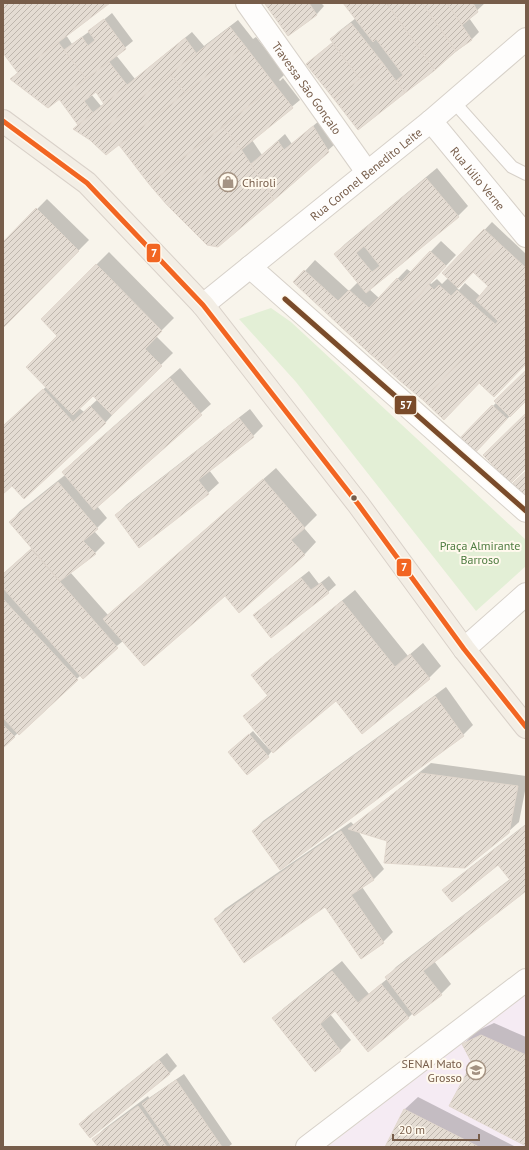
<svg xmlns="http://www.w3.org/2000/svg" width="529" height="1150" viewBox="0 0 529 1150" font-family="'PT Sans',sans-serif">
  <defs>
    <pattern id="building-hatch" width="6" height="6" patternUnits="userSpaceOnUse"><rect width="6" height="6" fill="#e4dcd3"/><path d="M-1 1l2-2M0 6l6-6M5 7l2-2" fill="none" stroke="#beb6ad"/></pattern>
  </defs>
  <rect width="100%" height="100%" fill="#f8f4eb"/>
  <polygon fill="#f5ebf3" points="526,994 526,1147 327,1147"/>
  <polygon fill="#e3efd6" points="271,308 291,322 526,540 526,566 476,611 296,382 239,319"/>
  <g fill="#0003" fill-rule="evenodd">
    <path d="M 3,3 L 108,3 L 66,35 L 72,44 L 90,31 L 112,13 L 133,41 L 116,55 L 135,79 L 192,32 L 204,46 L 238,20 L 253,39 L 256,37 L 285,74 L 279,80 L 280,81 L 283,78 L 300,100 L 252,140 L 262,155 L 285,134 L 292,144 L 320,120 L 335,144 L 273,200 L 150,184 L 120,145 L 124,141 L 123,140 L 79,124 L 59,98 L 11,79 L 18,72 L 3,51 ZM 96,91 L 105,103 L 101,106 L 91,94 Z"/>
    <polygon points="266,3 321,3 324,6 317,14 288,34"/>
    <polygon points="345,3 485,3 469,18 479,32 472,39 358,129 315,57 333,42 331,40 338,32 356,18"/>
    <path d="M 437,168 L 468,206 L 458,216 L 369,289 L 379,298 L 407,269 L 411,272 L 441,241 L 456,255 L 430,283 L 431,284 L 437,279 L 442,284 L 448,278 L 444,273 L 492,222 L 526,254 L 526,363 L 479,382 L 444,418 L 424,399 L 367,351 L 295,282 L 315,260 L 349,291 L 358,282 L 335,254 L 345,244 ZM 474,271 L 489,286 L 480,296 L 465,283 L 459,290 L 457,288 Z"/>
    <polygon points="47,199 89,240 3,327 3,244"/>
    <path d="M 109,252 L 174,318 L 156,336 L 173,353 L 114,411 L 115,412 L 105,423 L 12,485 L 3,493 L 3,426 L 47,386 L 58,336 L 42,319 ZM 93,394 L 98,399 L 84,412 L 79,408 Z"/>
    <polygon points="180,368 211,404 97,506 107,518 94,531 105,543 95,553 70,572 108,615 276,468 317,515 304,528 316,542 304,555 225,595 123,641 81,675 19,734 18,733 3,747 3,574 32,548 10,522 20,511 65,475 73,462"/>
    <polygon points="526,372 526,400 474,452 461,439"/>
    <polygon points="250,409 263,426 253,436 209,470 219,483 208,493 139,546 116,515 126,505"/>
    <polygon points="309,571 319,584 329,576 336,585 328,592 262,608"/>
    <polygon points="355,590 408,656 423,643 441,666 429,678 336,700 271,752 268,756 229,752 253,731 269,749 270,748 245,716 268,695 253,675 265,663"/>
    <polygon points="446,687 473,725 463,735 253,831 263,821"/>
    <polygon points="431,763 526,776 526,786 519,822 508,832 388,841 358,831 384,869 374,879 362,887 393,932 383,942 325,906 215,919 225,909 351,822 354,825"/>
    <polygon points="526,824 526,890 434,961 451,984 441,994 413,1013 408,1018 336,1010 330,1014 351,1040 341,1050 315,1070 273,1018 284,1008 342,961 369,994 387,979 386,978 396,967 510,879 498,864 444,890 454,880"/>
    <polygon points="494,1023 526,1037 526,1145 473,1063 463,1045 475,1032"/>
    <polygon points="167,1053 177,1066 170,1073 90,1137 80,1124 88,1116"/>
    <polygon points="184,1074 232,1144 228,1147 99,1147 94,1139 104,1129 148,1096 149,1098"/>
    <polygon points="418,1097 516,1147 386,1147 405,1109"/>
  </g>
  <g fill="url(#building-hatch)" stroke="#e1d7cd" fill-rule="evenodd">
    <polygon points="3,3 110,3 18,73 3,53"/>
    <polygon points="267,3 309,3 317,15 288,36 265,4"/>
    <polygon points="343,3 386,3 435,70 405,93 396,81 403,75 376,39 373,42"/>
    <polygon points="391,3 422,3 456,51 435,70 388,5"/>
    <polygon points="422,3 447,3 472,40 456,51"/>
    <polygon points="447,3 473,3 478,12 462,25"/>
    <polygon points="104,19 126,49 86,79 64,50 82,37 88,46 95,40 88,31"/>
    <polygon points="351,23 382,62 360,79 330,39"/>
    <polygon points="230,27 245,46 185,93 170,74"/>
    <polygon points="185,38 196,53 170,74 90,140 73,129"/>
    <polygon points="58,42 86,79 48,108 10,79"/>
    <polygon points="332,43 360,79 334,99 306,64"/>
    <polygon points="245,46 275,85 149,184 119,145"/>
    <polygon points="109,62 127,85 104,104 96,92 84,101 93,113 78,125 59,99"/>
    <polygon points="382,62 405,93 358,130 334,99"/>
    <polygon points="170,74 185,93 106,155 90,140"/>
    <polygon points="275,85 293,108 241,150 223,127"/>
    <polygon points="313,126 329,152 274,200 251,164 278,141 284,150"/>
    <polygon points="223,127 239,146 167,205 149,184"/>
    <polygon points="239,146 274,200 218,247 207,245 167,205"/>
    <path d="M 426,178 L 459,217 L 366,293 L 334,254 ZM 364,246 L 380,266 L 372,272 L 356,253 Z"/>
    <polygon points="36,208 79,251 3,328 3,242"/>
    <polygon points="484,229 500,244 458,288 442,273"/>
    <polygon points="500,244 526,268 526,274 524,276 526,278 526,292 498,321 476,300 488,286 473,272"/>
    <polygon points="430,251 446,266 367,351 293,282 304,270 338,301 349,290 369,308 397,278 401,282"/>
    <polygon points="96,264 162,331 145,349 162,366 112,415 93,396 73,415 26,367 57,336 41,319"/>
    <polygon points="429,285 434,290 439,285 451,296 384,366 367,351"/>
    <polygon points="457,290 472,304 399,380 384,366"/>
    <polygon points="526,292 526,334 444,420 423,400"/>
    <polygon points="472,304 495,324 423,400 399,380"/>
    <polygon points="526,334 526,364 494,397 479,383"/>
    <polygon points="526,370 526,401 510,417 494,401"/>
    <polygon points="170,378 202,415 94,510 62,472"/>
    <polygon points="43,389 73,422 90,406 106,423 24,499 12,486 3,494 3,426"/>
    <polygon points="492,405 507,419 474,454 459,439"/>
    <polygon points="526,413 526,468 511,483 483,455"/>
    <polygon points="239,418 254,437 198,480 209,494 139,548 115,515"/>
    <polygon points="526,471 526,497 513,483"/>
    <polygon points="263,479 305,528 291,540 305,555 239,613 225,596 144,666 103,619"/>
    <polygon points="58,482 98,529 83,541 96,554 60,581 9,522"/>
    <polygon points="31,549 118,648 83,679 3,588 3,574"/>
    <polygon points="301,578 311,590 321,583 329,593 271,638 253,615"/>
    <polygon points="3,599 78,680 19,735 3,718"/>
    <polygon points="342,601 395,667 410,654 430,679 362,734 336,701 273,753 243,716 268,696 251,675"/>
    <polygon points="435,696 464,736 280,870 252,831"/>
    <polygon points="3,725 15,737 3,748"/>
    <polygon points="249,734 269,757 247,775 228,752"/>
    <polygon points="420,773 518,786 509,833 465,868 384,863 387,841 348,829"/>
    <polygon points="526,825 526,891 423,971 442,995 414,1016 385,977 510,880 498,865 452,902 442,890"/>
    <polygon points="341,831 374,880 351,895 384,943 361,959 325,907 244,963 214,919"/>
    <polygon points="332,971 358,1003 381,984 409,1018 368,1052 335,1011 320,1024 341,1051 315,1072 272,1018"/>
    <polygon points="481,1035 526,1055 526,1146 449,1106 472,1063 462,1044"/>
    <polygon points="159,1060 170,1074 90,1138 79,1124"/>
    <polygon points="176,1080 222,1147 172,1147 142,1104"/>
    <polygon points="138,1106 167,1147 98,1147 92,1139"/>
    <polygon points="404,1109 479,1147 385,1147"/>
  </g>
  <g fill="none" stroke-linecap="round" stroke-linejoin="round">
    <defs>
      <polyline id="lane" points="453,101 512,167 526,174"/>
      <g id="street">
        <path id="s1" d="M 247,3 L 367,172"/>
        <path id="s2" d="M 431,121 L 526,236"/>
        <polyline points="250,267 526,511"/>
        <path id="s3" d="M 203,305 L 431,121 L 526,39"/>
        <polyline points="464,649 526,594"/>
        <polyline points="307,1147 526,980"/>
      </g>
      <polyline id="primary" points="3,121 87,183 203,305 358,504 464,649 526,727"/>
    </defs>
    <use href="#lane" stroke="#d7d1c9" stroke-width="14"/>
    <use href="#street" stroke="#d7d1c9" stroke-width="24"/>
    <use href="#primary" stroke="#d9d1c9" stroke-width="24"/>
    <use href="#lane" stroke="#fefdfc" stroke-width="12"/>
    <use href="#street" stroke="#fefdfc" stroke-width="22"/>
    <use href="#primary" stroke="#f3eee5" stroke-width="22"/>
    <defs>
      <polyline id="bus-1" points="3,121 87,183 203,305 358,504 464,649 526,727"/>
      <polyline id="bus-2" points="285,299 526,511"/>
    </defs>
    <use href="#bus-1" stroke="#fff9ed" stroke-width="8"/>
    <use href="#bus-2" stroke="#fff9ed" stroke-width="8"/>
    <use href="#bus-1" stroke="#f26522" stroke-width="5"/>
    <use href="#bus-2" stroke="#7a4b2a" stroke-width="5"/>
  </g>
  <defs>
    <symbol id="shop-ring" viewBox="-11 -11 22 22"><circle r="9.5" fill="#fff9ed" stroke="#a49282" stroke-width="1.5"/><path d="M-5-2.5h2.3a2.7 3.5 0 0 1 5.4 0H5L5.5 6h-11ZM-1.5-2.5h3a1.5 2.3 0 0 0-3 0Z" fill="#a49282"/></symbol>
    <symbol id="university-ring" viewBox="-11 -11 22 22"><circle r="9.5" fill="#fff9ed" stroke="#a49282" stroke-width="1.5"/><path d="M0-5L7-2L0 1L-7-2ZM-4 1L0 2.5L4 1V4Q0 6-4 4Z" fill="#a49282"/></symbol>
  </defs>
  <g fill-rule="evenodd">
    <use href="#shop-ring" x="217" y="171" width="22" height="22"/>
    <use href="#university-ring" x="465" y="1059" width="22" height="22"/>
  </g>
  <circle fill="#775d4a" stroke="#fff9ed" stroke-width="1.5" cx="354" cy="498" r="3.5"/>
  <g text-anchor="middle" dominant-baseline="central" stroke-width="4" stroke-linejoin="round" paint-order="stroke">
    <g font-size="12" fill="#775d4a" stroke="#fff9ed">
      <text stroke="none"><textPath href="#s1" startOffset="104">Travessa São Gonçalo</textPath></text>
      <text stroke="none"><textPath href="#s3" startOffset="209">Rua Coronel Benedito Leite</textPath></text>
      <text stroke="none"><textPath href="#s2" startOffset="74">Rua Júlio Verne</textPath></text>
    </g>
    <g font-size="12" fill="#775d4a" stroke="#fff9ed" text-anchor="start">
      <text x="242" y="182">Chiroli</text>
      <text x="462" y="1063" text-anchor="end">SENAI Mato<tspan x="462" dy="14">Grosso</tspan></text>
    </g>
    <g font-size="12" fill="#4f7d42" stroke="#fff9ed">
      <text x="480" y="545">Praça Almirante<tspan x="480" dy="14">Barroso</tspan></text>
    </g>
  </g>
  <g stroke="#fff9ed" stroke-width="1.5">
    <rect x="146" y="243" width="15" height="20" rx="4" fill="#f26522"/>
    <rect x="394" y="395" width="23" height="20" rx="4" fill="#7a4b2a"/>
    <rect x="396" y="558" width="16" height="19" rx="4" fill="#f26522"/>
  </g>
  <g font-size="11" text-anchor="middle" font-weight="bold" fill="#fff">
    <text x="154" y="257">7</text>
    <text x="406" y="409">57</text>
    <text x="404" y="571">7</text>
  </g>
  <rect width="529" height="1150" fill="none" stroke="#775d4a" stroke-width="8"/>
  <path d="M393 1134v6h86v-6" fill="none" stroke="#775d4a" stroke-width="2"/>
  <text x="399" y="1134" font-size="12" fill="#775d4a" stroke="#fff9ed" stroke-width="3" paint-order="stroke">20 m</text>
</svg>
